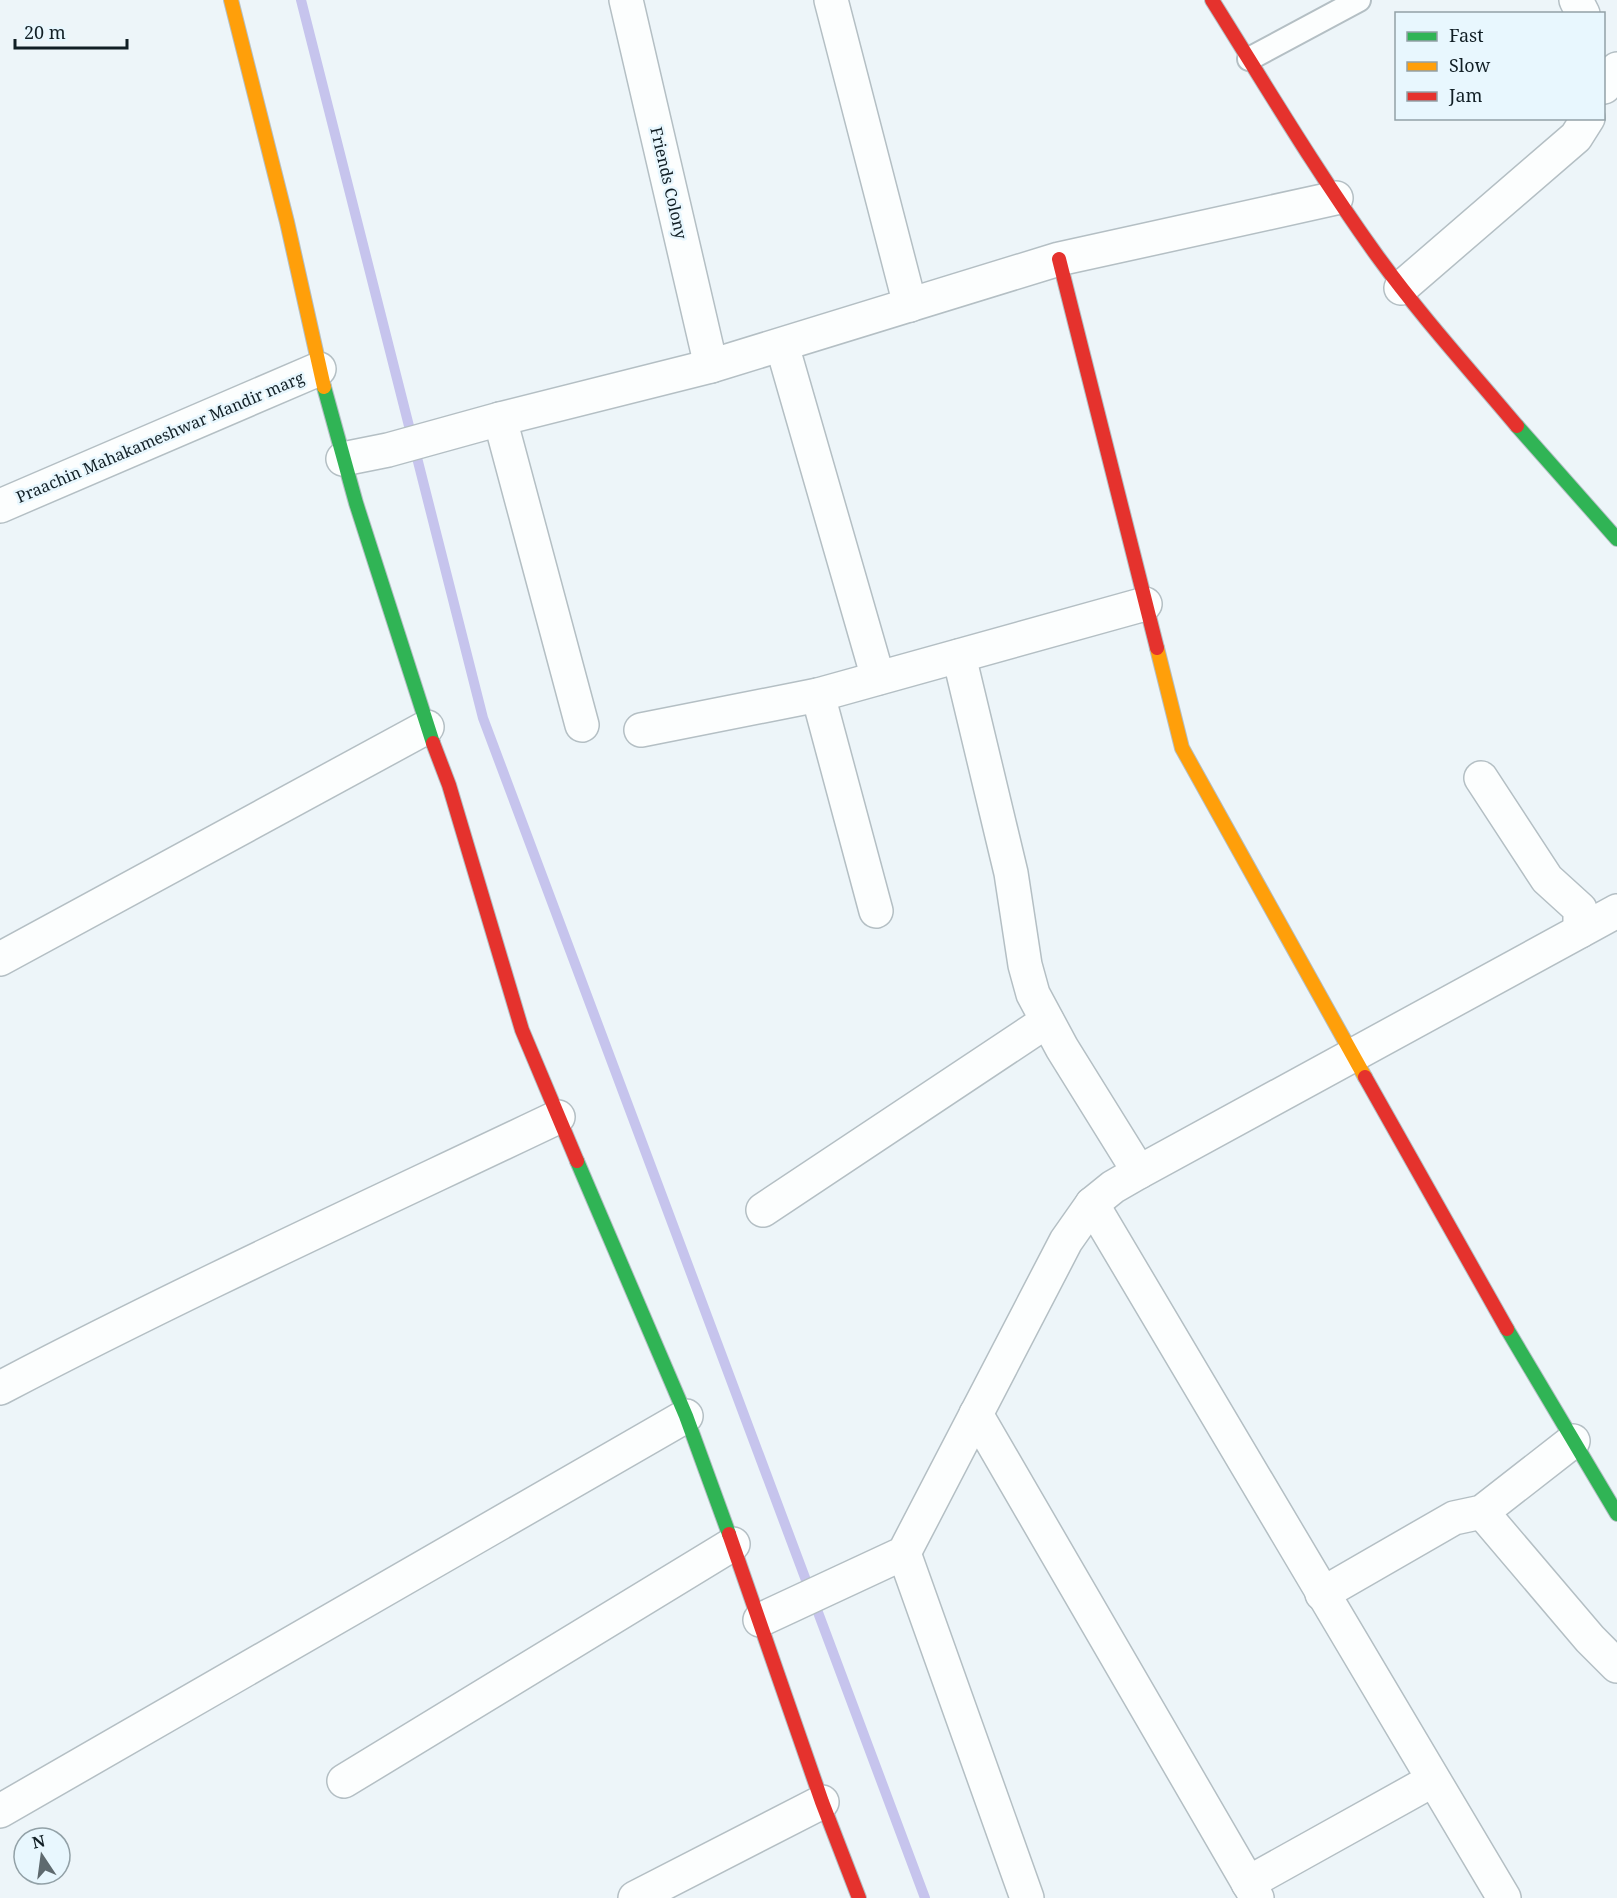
<svg xmlns="http://www.w3.org/2000/svg" width="1617" height="1898" viewBox="0 0 1617 1898" font-family="'Noto Serif',serif">
  <rect width="100%" height="100%" fill="#edf5f9"/>
  <g fill="none" stroke-linecap="round" stroke-linejoin="round">
    <polyline stroke="#c6c4ed" stroke-width="10" points="301,0 483,718 925,1898"/>
    <defs>
      <polyline id="lane" points="1249,59 1359,0"/>
      <g id="street">
        <polyline points="626,0 711,366"/>
        <polyline points="831,0 910,305"/>
        <polyline points="1576,0 1583,14"/>
        <polyline points="1604,87 1617,69"/>
        <polyline points="1401,288 1576,137 1588,118"/>
        <polyline points="782,345 878,678"/>
        <polyline points="500,419 582,725"/>
        <polyline points="343,459 388,450 500,419 711,366 1059,259 1336,198"/>
        <polyline points="0,506 319,369"/>
        <polyline points="959,656 1011,873 1025,965 1033,994 1062,1048 1139,1172"/>
        <polyline points="818,695 876,911"/>
        <polyline points="641,730 818,695 1145,604"/>
        <polyline points="1481,778 1547,879 1580,909 1580,931"/>
        <polyline points="0,959 427,727"/>
        <polyline points="1092,1204 1504,1898"/>
        <polyline points="763,1210 1047,1021"/>
        <path d="M 0,1388 C 183,1292 371,1206 558,1117"/>
        <polyline points="976,1414 1257,1898"/>
        <polyline points="1482,1512 1590,1639 1617,1666"/>
        <polyline points="904,1553 1027,1898"/>
        <polyline points="1322,1594 1454,1518 1482,1512 1573,1441"/>
        <polyline points="760,1620 904,1553 1066,1241 1092,1204 1113,1187 1139,1172 1617,911"/>
        <polyline points="344,1781 733,1544"/>
        <polyline points="0,1811 686,1416"/>
        <polyline points="1248,1883 1433,1780"/>
        <polyline points="635,1898 822,1802"/>
      </g>
      <g id="fast">
        <polyline points="324,387 356,503 433,743"/>
        <polyline points="1517,426 1617,539"/>
        <polyline points="577,1161 686,1416 729,1534"/>
        <polyline points="1507,1329 1617,1514"/>
      </g>
      <g id="slow">
        <polyline points="231,0 287,222 324,387"/>
        <polyline points="1157,648 1182,748 1365,1077"/>
      </g>
      <g id="jam">
        <path d="M 1212,0 C 1266,86 1318,174 1378,257 C 1421,316 1470,370 1517,426"/>
        <polyline points="1059,259 1157,648"/>
        <polyline points="433,743 449,785 522,1030 577,1161"/>
        <polyline points="1365,1077 1507,1329"/>
        <polyline points="729,1534 822,1802 859,1898"/>
      </g>
    </defs>
    <use href="#lane" stroke="#b4bfc4" stroke-width="26"/>
    <use href="#street" stroke="#b4bfc4" stroke-width="36"/>
    <use href="#fast" stroke="#b4bfc4" stroke-width="16"/>
    <use href="#slow" stroke="#b4bfc4" stroke-width="16"/>
    <use href="#jam" stroke="#b4bfc4" stroke-width="16"/>
    <use href="#lane" stroke="#fcfefe" stroke-width="22"/>
    <use href="#street" stroke="#fcfefe" stroke-width="33"/>
    <use href="#fast" stroke="#30b455" stroke-width="14"/>
    <use href="#slow" stroke="#ff9f0a" stroke-width="14"/>
    <use href="#jam" stroke="#e5322d" stroke-width="14"/>
  </g>
  <g text-anchor="middle" dominant-baseline="central" stroke-width="5" stroke-linejoin="round" paint-order="stroke">
    <g font-size="16" fill="#111f25" stroke="#e8f7fe">
      <text transform="translate(669 183) rotate(77)">Friends Colony</text>
      <text transform="translate(160 437) rotate(-23)">Praachin Mahakameshwar Mandir marg</text>
    </g>
  </g>
  <rect x="1395" y="12" width="210" height="108" fill="#e8f7fe" stroke="#92a1a7" stroke-width="1.5"/>
  <rect x="1407" y="32" width="30" height="9" fill="#30b455" stroke="#92a1a7" stroke-width="1.5"/>
  <text x="1449" y="42" font-size="18" fill="#111f25">Fast</text>
  <rect x="1407" y="62" width="30" height="9" fill="#ff9f0a" stroke="#92a1a7" stroke-width="1.5"/>
  <text x="1449" y="72" font-size="18" fill="#111f25">Slow</text>
  <rect x="1407" y="92" width="30" height="9" fill="#e5322d" stroke="#92a1a7" stroke-width="1.5"/>
  <text x="1449" y="102" font-size="18" fill="#111f25">Jam</text>
  <g transform="translate(42 1856) rotate(347)"><circle r="28" fill="#e8f7fe" stroke="#92a1a7" stroke-width="1.5"/>
  <path d="M0-4.5L10 22L0 15L-10 22Z" fill="#5e6a6f"/>
  <text y="-9" font-size="16" font-weight="bold" text-anchor="middle" fill="#111f25">N</text>
  </g>
  <path d="M15 39v9h112v-9" fill="none" stroke="#111f25" stroke-width="3"/>
  <text x="24" y="39" font-size="18" fill="#111f25" stroke="#e8f7fe" stroke-width="4.5" paint-order="stroke">20 m</text>
</svg>
